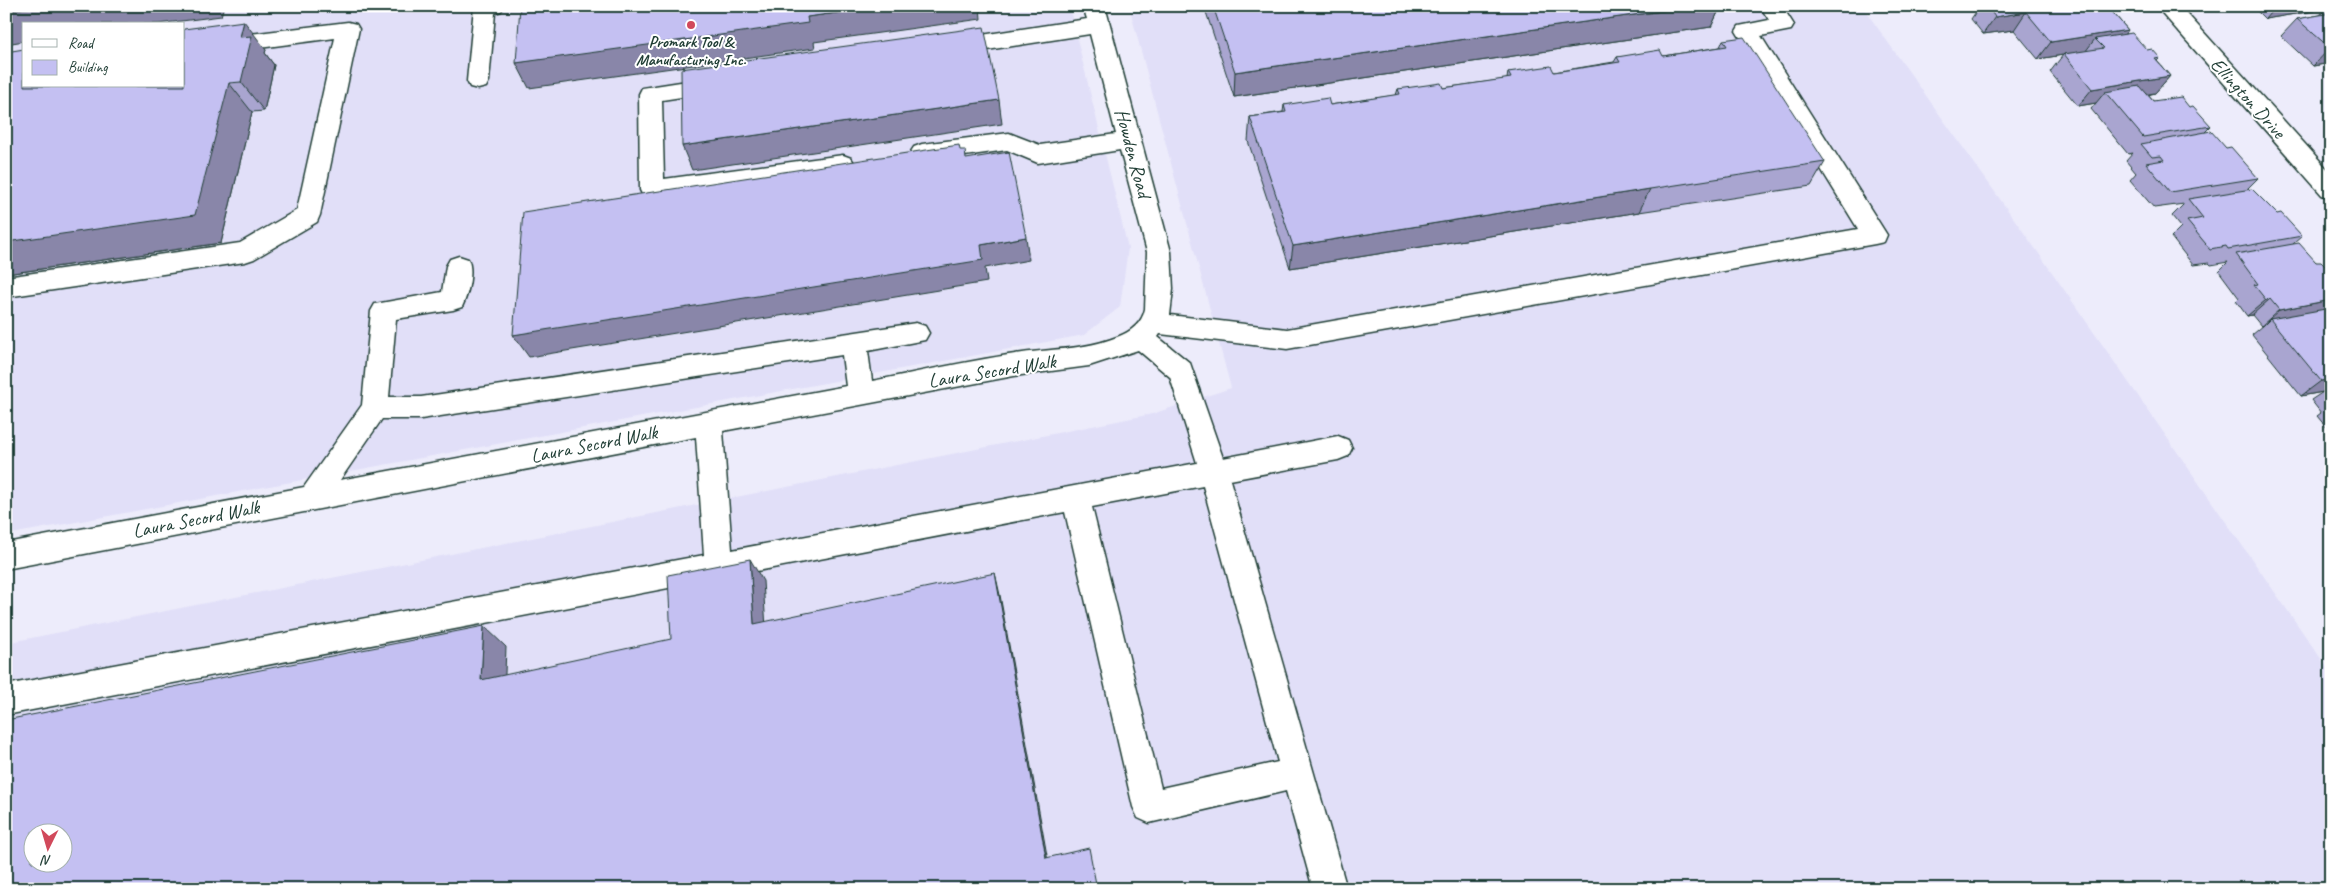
<svg xmlns="http://www.w3.org/2000/svg" width="2337" height="895" viewBox="0 0 2337 895" font-family="Caveat,sans-serif">
  <rect width="100%" height="100%" fill="#edecfb"/>
  <filter id="ink" filterUnits="userSpaceOnUse"><feTurbulence type="fractalNoise" baseFrequency=".02" numOctaves="2"/><feDisplacementMap in="SourceGraphic" scale="10" xChannelSelector="R" yChannelSelector="G"/><feConvolveMatrix kernelMatrix="1 2 1 2 8 2 1 2 1" color-interpolation-filters="sRGB"/></filter>
  <g filter="url(#ink)">
    <g fill="#e1dff8" fill-rule="evenodd">
      <path d="M 6,6 L 1069,6 L 1128,248 L 1120,307 L 1084,335 L 6,535 ZM 24,24 L 184,24 L 184,86 L 24,86 Z"/>
      <path d="M 1129,6 L 1862,6 L 2042,258 L 2331,673 L 2331,889 L 6,889 L 6,643 L 1152,414 L 1231,388 ZM 32,832 L 62,832 L 62,862 L 32,862 Z"/>
    </g>
    <g fill="none" stroke-linecap="round" stroke-linejoin="round">
      <defs>
        <g id="minor">
          <polygon points="504,6 501,11 495,13 489,81 486,87 478,89 470,87 467,81 474,7"/>
          <path d="M 1083,6 L 1105,6 L 1171,252 L 1173,289 L 1170,315 L 1287,329 L 1858,229 L 1736,31 L 1739,26 L 1769,20 L 1760,6 L 1782,6 L 1794,25 L 1791,30 L 1761,36 L 1887,235 L 1884,242 L 1875,244 L 1287,349 L 1160,334 L 1158,337 L 1190,363 L 1223,458 L 1338,436 L 1348,440 L 1352,448 L 1348,456 L 1338,460 L 1230,480 L 1347,889 L 1313,889 L 1286,791 L 1149,823 L 1138,818 L 1133,807 L 1065,512 L 6,715 L 6,685 L 704,555 L 696,437 L 6,569 L 6,543 L 304,487 L 362,405 L 371,311 L 375,304 L 442,292 L 446,266 L 450,259 L 459,256 L 468,259 C 474,271 468,295 462,307 L 453,310 L 396,319 L 389,397 L 421,397 L 916,323 L 925,326 L 929,333 L 925,340 L 868,351 L 872,381 C 919,372 967,361 1015,354 C 1048,349 1085,350 1117,337 C 1130,332 1142,324 1145,309 L 1147,252 L 1120,150 L 1038,163 L 1007,150 L 922,162 L 914,159 L 910,153 L 914,147 L 922,144 L 1009,133 L 1040,145 L 1116,134 L 1090,34 L 949,56 L 941,53 L 938,48 L 941,43 L 949,40 L 1087,19 ZM 1138,350 L 1170,377 L 1197,463 L 732,550 L 723,431 L 1014,376 L 1089,366 ZM 842,355 L 846,386 L 340,480 L 382,419 L 421,419 ZM 1203,486 L 1278,762 L 1161,788 L 1092,507 Z"/>
          <polygon points="2156,6 2180,6 2331,173 2331,198 2322,195"/>
          <polygon points="348,22 356,24 359,29 320,215 317,222 254,259 245,262 6,297 6,277 240,243 297,210 335,38 184,58 184,42"/>
          <polygon points="719,76 727,78 730,84 727,90 662,100 664,179 843,155 851,158 855,164 851,170 652,199 643,196 640,190 639,94 642,88"/>
        </g>
      </defs>
      <use href="#minor" stroke="#1f3d34" stroke-width="3"/>
      <use href="#minor" fill="#fff" fill-rule="evenodd"/>
    </g>
    <g fill="#a9a5d0" stroke="#1f3d34">
      <polygon points="1204,6 1721,6 1711,27 1234,97"/>
      <polygon points="1980,6 2107,6 2128,30 2125,34 2147,50 2160,58 2157,61 2170,76 2155,93 2148,95 2153,101 2189,107 2211,126 2205,132 2226,148 2258,178 2246,190 2277,214 2302,236 2293,244 2316,262 2331,272 2331,433 2317,416 2321,413 2311,400 2323,392 2301,396 2252,335 2264,325 2261,326 2252,315 2247,316 2236,301 2239,298 2219,271 2228,262 2211,265 2209,263 2193,265 2171,237 2181,227 2172,216 2184,204 2154,208 2130,180 2136,173 2126,161 2133,153 2128,154 2091,109 2096,103 2078,106 2050,72 2063,55 2038,59 2014,30 1983,34 1971,19"/>
      <polygon points="2252,6 2331,6 2331,63 2313,66 2281,36 2297,19 2320,15 2325,9 2265,19"/>
      <polygon points="1723,40 1825,162 1811,186 1639,212 1290,268 1248,141 1250,117 1283,112 1284,105 1330,105 1396,95 1398,89 1443,88 1507,79 1508,72 1554,72 1614,62 1617,57 1663,56 1720,47"/>
      <polygon points="266,50 265,53 274,65 264,111 252,112 221,243 6,274 6,52"/>
    </g>
    <g fill="#8986a9" stroke="#1f3d34">
      <polygon points="40,6 224,6 221,16 158,24 24,24 24,41 6,44 6,11"/>
      <polygon points="888,6 980,6 981,19 814,42 815,48 529,88 516,63 807,17"/>
      <polygon points="1697,6 1721,6 1711,27 1234,97 1235,72"/>
      <polygon points="2276,6 2328,6 2325,9 2265,19"/>
      <polygon points="2026,12 2014,30 1983,34 1995,17"/>
      <polygon points="244,21 266,50 265,53 274,65 264,111 241,82 240,37"/>
      <polygon points="2128,30 2114,47 2104,48 2095,39 2085,52 2064,54 2063,55 2038,59 2051,42"/>
      <polygon points="2330,48 2331,63 2313,66"/>
      <polygon points="2170,76 2155,93 2113,100 2105,92 2096,103 2078,106 2092,89"/>
      <polygon points="229,83 252,112 221,243 6,274 6,242"/>
      <polygon points="999,100 1002,124 692,170 682,146"/>
      <polygon points="1650,189 1639,212 1290,268 1293,246"/>
      <polygon points="1026,237 1029,260 985,268 987,282 529,357 513,335 981,245"/>
      <polygon points="2270,299 2252,315 2247,316 2266,300"/>
      <polygon points="2331,300 2331,312 2270,319 2264,325 2261,326 2279,310"/>
      <polygon points="2331,379 2331,385 2323,392 2301,396 2321,381"/>
      <polygon points="750,559 763,581 767,644 754,624"/>
      <polygon points="995,573 1000,595 1050,872 1046,858"/>
      <polygon points="484,626 506,647 504,699 481,680"/>
    </g>
    <g fill="#c4c0f2" stroke="#1f3d34" fill-rule="evenodd">
      <polygon points="6,6 40,6 6,11"/>
      <polygon points="520,6 888,6 807,17 808,23 516,63"/>
      <polygon points="1213,6 1697,6 1235,72"/>
      <polygon points="1987,6 2107,6 2128,30 2051,42 2026,12 1995,17"/>
      <polygon points="2331,13 2331,48 2330,48 2297,19"/>
      <polygon points="244,21 240,37 252,36 241,82 229,83 195,215 6,242 6,52 24,49 24,86 184,86 184,29"/>
      <polygon points="984,27 999,100 682,146 681,69"/>
      <polygon points="2132,33 2147,50 2152,49 2160,58 2155,59 2170,76 2092,89 2064,54 2104,48 2095,39"/>
      <polygon points="1744,37 1825,162 1650,189 1293,246 1250,117 1286,112 1284,105 1328,98 1330,105 1400,94 1398,89 1441,83 1443,88 1511,78 1508,72 1551,66 1554,72 1620,62 1617,57 1660,50 1663,56 1727,46 1723,40"/>
      <polygon points="2140,86 2153,101 2181,97 2189,107 2193,106 2211,126 2143,137 2105,92"/>
      <polygon points="2211,131 2226,148 2231,147 2258,178 2170,192 2146,163 2164,160 2161,156 2152,157 2141,144"/>
      <polygon points="959,145 960,150 965,150 966,159 1009,152 1026,237 981,245 983,260 513,335 523,212"/>
      <polygon points="2252,189 2277,214 2281,213 2302,236 2228,249 2226,246 2210,249 2187,221 2203,218 2188,199"/>
      <polygon points="2299,243 2316,262 2321,262 2331,272 2331,300 2279,310 2270,299 2266,300 2254,285 2258,284 2236,254"/>
      <polygon points="2331,308 2331,379 2321,381 2270,319"/>
      <path d="M 750,559 L 754,624 L 995,573 L 1046,858 L 1089,848 L 1097,889 L 6,889 L 6,720 L 484,626 L 481,680 L 671,639 L 668,575 ZM 32,832 L 62,832 L 62,862 L 32,862 Z"/>
    </g>
  </g>
  <circle fill="#d1495b" stroke="#fff" stroke-width="2" cx="691" cy="25" r="5"/>
  <g text-anchor="middle" dominant-baseline="central" stroke-width="4" stroke-linejoin="round" paint-order="stroke">
    <g font-size="16" font-weight="bold" fill="#1f3d34" stroke="#fff">
      <text x="691" y="42">Promark Tool &amp;<tspan x="691" dy="18">Manufacturing Inc.</tspan></text>
    </g>
    <g font-size="20" fill="#1f3d34" stroke="#fff">
      <text transform="translate(2248 98) rotate(48)">Ellington Drive</text>
      <text transform="translate(1133 153) rotate(75)">Howden Road</text>
      <text transform="translate(992 371) rotate(-9)">Laura Secord Walk</text>
      <text transform="translate(594 444) rotate(-11)">Laura Secord Walk</text>
      <text transform="translate(196 519) rotate(-11)">Laura Secord Walk</text>
    </g>
  </g>
  <rect width="2337" height="895" fill="none" stroke="#fff" stroke-width="25"/>
  <rect x="12" y="12" width="2312" height="870" fill="none" stroke="#1f3d34" stroke-width="2" filter="url(#ink)"/>
  <rect x="22" y="22" width="162" height="65" fill="#ffffff" stroke="#a5b1ae"/>
  <rect x="32" y="39" width="25" height="8" fill="#ffffff" stroke="#a5b1ae"/>
  <text x="68" y="48" font-size="15" fill="#1f3d34">Road</text>
  <rect x="32" y="60" width="25" height="15" fill="#c4c0f2" stroke="#a5b1ae"/>
  <text x="68" y="72" font-size="15" fill="#1f3d34">Building</text>
  <g transform="translate(48 848) rotate(185)"><circle r="24" fill="#ffffff" stroke="#a5b1ae"/>
  <path d="M0-4L9 19L0 12L-9 19Z" fill="#d1495b"/>
  <text y="-8" font-size="14" font-weight="bold" text-anchor="middle" fill="#1f3d34">N</text>
  </g>
</svg>
